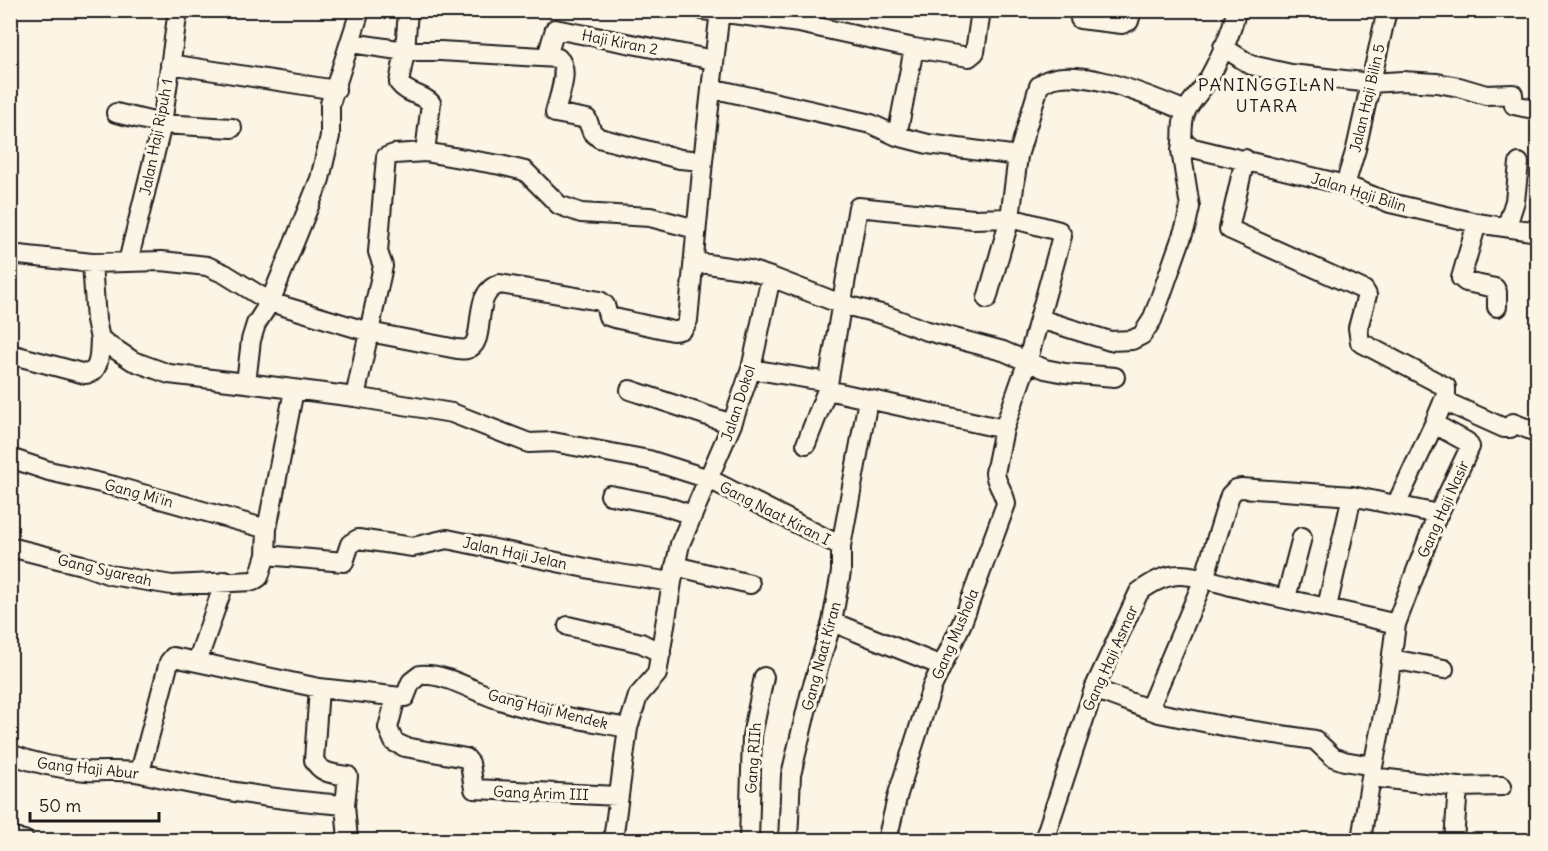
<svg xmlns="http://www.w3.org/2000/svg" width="1548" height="851" viewBox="0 0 1548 851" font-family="Delius,sans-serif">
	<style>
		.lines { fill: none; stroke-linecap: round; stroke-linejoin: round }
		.minor-casing { stroke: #1c1c1c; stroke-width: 22 }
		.minor { stroke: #fcf5e5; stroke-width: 18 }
		.labels { text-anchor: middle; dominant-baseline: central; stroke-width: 6; stroke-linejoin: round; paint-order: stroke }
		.street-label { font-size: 15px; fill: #1c1c1c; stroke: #fcf5e5 }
		.quarter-label { font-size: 18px; letter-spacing: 1.5px; fill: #1c1c1c; stroke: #fcf5e5 }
	</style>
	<rect width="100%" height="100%" fill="#fcf5e5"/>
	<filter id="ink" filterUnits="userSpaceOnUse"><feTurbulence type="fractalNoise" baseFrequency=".0167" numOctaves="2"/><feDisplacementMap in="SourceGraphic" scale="12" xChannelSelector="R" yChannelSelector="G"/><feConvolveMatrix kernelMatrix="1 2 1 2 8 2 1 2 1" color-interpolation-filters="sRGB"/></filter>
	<g filter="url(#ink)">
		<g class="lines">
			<defs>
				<path id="minor" d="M703,10L799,23L914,48L969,57L975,52L981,10
					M359,14L330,104V136L320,179L270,302L256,324L251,340L246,383L355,397L452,413L529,443L553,442L649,460L709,479L841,546
					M1080,19L1122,24L1129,21L1132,10
					M351,43L405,51L408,10
					M1223,47L1251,65L1291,74L1371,83L1402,81L1437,83L1459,87L1486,95L1513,94L1514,105L1538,110
					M547,57L555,29L714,60
					M170,64L336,90
					M711,88L871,124L897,136L928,144L1018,156
					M116,113L162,124L232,128
					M897,136L914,48
					M1183,143L1193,148L1345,185L1390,203L1477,223L1538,232
					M425,152L431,103C422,94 407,94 399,83L405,51H440L558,58C571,70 558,98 555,113L587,119L592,132L599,138L680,159L703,161
					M1245,159L1229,229L1364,290L1367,295L1358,328L1360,342L1446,387V395L1434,424L1467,442L1470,447L1435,521L1396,624L1386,700L1371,777L1361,840
					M1345,185L1356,149L1387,10
					M1477,223L1461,278L1466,282L1495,288L1497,292V307
					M1507,226L1515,201L1519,163
					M696,229L650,217L581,213L559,205L525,171L500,165L425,152L394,154L386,157L378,252L383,266L369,332L457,349C461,349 464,350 467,349C489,343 469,293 500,284L600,301L605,305L608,316L614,318L673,331C682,331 685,328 688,320L703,161L720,10
					M10,254L92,263L162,261L207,266L225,274L270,302L369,332L355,397
					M128,262L162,124L178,10
					M92,263L96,320L100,339L133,361L169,374L246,383
					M771,277L841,304L885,315L924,330L1003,351L1045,369L1065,373L1115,377
					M987,299L1010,218L1018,156L1039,86C1067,59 1153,98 1186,111
					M1040,319L1110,341L1132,340L1142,335L1152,320L1158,304L1186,225L1190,207L1181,150C1184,137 1180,122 1187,109C1192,100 1200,92 1206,83C1216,67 1234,28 1236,10
					M10,354L85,374C101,373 99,352 100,339
					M751,369L828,382
					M630,390L732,424
					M1444,401L1504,428H1510L1513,423L1538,433
					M806,444L827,390L858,207L973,219L1010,218L1059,231L1062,236L1027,363L1004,429L827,390
					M10,458L49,471L114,486L267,529
					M610,495L662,505L692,515
					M1396,505L1434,424
					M10,547L82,565L110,575L172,585L253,581L259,577L266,555L267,529L294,390
					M266,555L344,562L350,544L358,539L413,547L447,539L600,571L672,582
					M675,566L750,584
					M1286,598L1302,537
					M1327,607L1352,496
					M832,622L942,666
					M568,626L641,643L661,653
					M1392,659L1444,669
					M197,662L319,688L314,760C321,774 334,774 348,776L345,805L348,840
					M319,688L401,697H405L411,682L420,675C447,673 474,692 500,700C541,714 585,720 628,728
					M1094,689L1159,713L1228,727L1315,740L1333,757L1344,761L1373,766
					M396,697L388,728L394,742L405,747L466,758L470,763L474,789L618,796
					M1149,709L1204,579L1230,495L1236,489L1241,488L1352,496L1438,514
					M10,754C34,763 61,769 86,771C104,772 124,769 141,773C208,789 277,800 345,805
					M140,772L169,662L173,657L197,662L225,581
					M1371,777L1458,787L1502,786
					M10,837L24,840
					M613,840L628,728L638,696L657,674L672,582L680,544L732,424L751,369L771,277L749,270L694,262
					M749,840L752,736L764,677
					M788,840L791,775L810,695L832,622L841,572V546L868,400
					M887,840L898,794L932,687L962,623L1006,504C1005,493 996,484 995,473L1004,429
					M1044,840L1094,689L1139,592C1151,583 1164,575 1180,575C1200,575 1220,584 1239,588C1291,601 1344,611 1396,624
					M1454,840L1458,787"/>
			</defs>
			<use href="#minor" class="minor-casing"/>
			<use href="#minor" class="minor"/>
		</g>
	</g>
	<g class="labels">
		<g class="street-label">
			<text transform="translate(620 42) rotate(11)">Haji Kiran 2</text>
			<text transform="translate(1367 98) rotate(-77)">Jalan Haji Bilin 5</text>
			<text transform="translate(156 137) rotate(-79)">Jalan Haji Ripuh 1</text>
			<text transform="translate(1359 192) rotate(17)">Jalan Haji Bilin</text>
			<text transform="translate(738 403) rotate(-72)">Jalan Dokol</text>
			<text transform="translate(139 493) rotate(15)">Gang Mi'in</text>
			<text transform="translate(1443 509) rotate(-66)">Gang Haji Nasir</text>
			<text transform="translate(775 513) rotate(27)">Gang Naat Kiran I</text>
			<text transform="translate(515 553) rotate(12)">Jalan Haji Jelan</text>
			<text transform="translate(105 570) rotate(13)">Gang Syareah</text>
			<text transform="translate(955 634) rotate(-67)">Gang Mushola</text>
			<text transform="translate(821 656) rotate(-75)">Gang Naat Kiran</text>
			<text transform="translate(1110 658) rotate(-66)">Gang Haji Asmar</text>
			<text transform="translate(548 709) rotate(14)">Gang Haji Mendek</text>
			<text transform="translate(753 758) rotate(-86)">Gang RIIh</text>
			<text transform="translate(88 768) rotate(6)">Gang Haji Abur</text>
			<text transform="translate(541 793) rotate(2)">Gang Arim III</text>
		</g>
		<g class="quarter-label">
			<text x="1267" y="84">PANINGGILAN<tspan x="1267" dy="21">UTARA</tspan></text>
		</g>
	</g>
	<rect width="1548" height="851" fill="none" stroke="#fcf5e5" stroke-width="36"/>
	<rect x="18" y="18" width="1512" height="815" fill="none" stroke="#1c1c1c" stroke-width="2" filter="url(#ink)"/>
	<path d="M30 812v9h129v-9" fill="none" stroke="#1c1c1c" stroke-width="3"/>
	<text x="39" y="812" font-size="18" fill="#1c1c1c" stroke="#fcf5e5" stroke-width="4.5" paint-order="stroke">50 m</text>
</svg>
